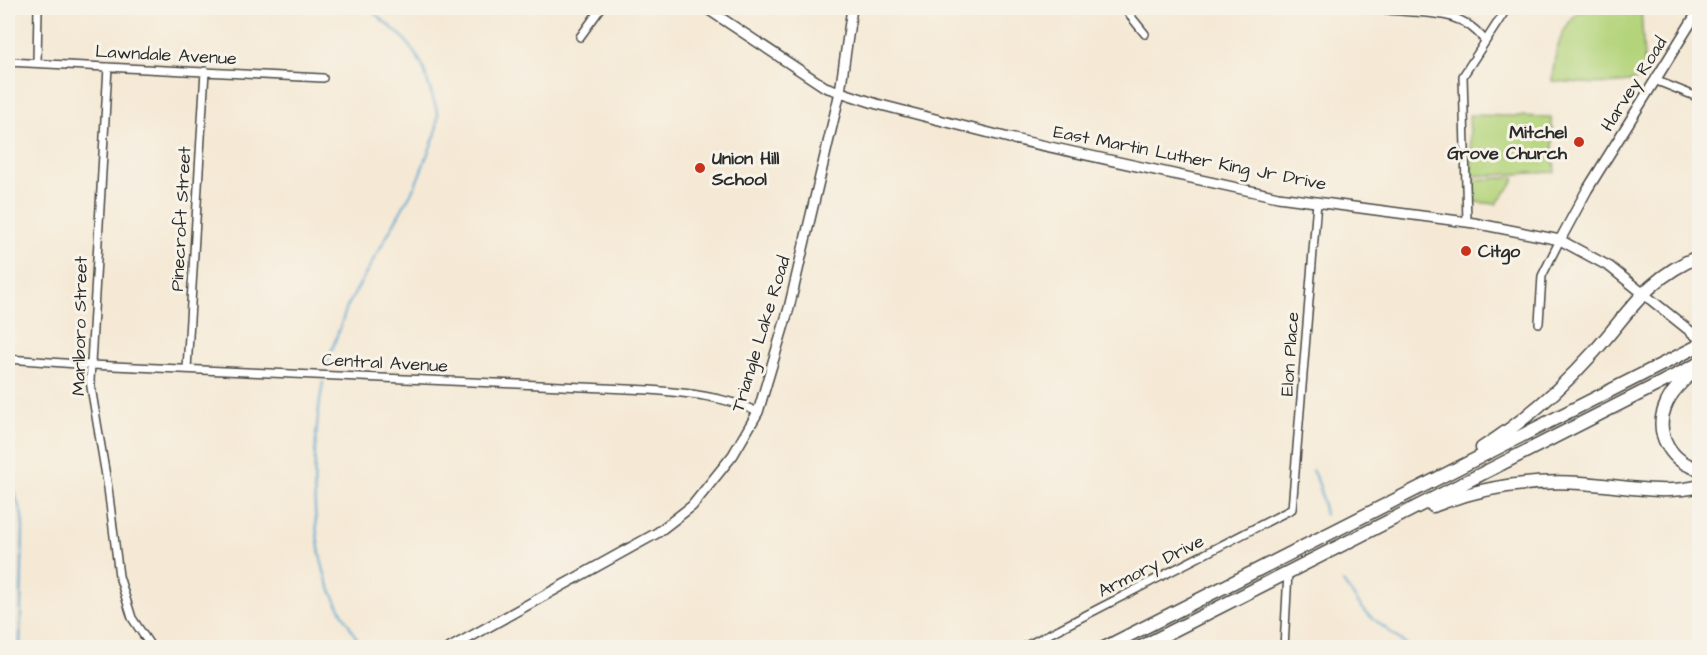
<svg xmlns="http://www.w3.org/2000/svg" width="1707" height="655" viewBox="0 0 1707 655" font-family="'Architects Daughter',sans-serif">
	<style>
		.green { fill: #b4d47c; stroke: #708054; stroke-width: 1.5 }
		.lines { fill: none; stroke-linecap: round; stroke-linejoin: round }
		.stream { stroke: #55a5cf; stroke-width: 2 }
		.street-casing { stroke: #494844; stroke-width: 10 }
		.secondary-casing { stroke: #494844; stroke-width: 12 }
		.highway-casing { stroke: #494844; stroke-width: 15 }
		.street { stroke: #fff; stroke-width: 7 }
		.secondary { stroke: #fff; stroke-width: 9 }
		.highway { stroke: #fff; stroke-width: 12 }
		.poi-dot { fill: #c8321e; stroke: #f7f3e8; stroke-width: 2 }
		.labels { text-anchor: middle; dominant-baseline: central; stroke-width: 6; stroke-linejoin: round; paint-order: stroke }
		.street-label { font-size: 18px; fill: #2b2b2b; stroke: #f7f3e8 }
		.poi-label { font-size: 18px; font-weight: bold; fill: #2b2b2b; stroke: #f7f3e8; text-anchor: start }
	</style>
	<rect width="100%" height="100%" fill="#f7f3e8"/>
	<filter id="ink" filterUnits="userSpaceOnUse"><feTurbulence type="fractalNoise" baseFrequency=".0167" numOctaves="2"/><feDisplacementMap in="SourceGraphic" scale="12" xChannelSelector="R" yChannelSelector="G"/><feConvolveMatrix kernelMatrix="1 2 1 2 8 2 1 2 1" color-interpolation-filters="sRGB"/></filter>
	<filter id="wash" filterUnits="userSpaceOnUse"><feTurbulence type="fractalNoise" baseFrequency=".008" numOctaves="4" result="noise"/><feDisplacementMap in="SourceGraphic" scale="24" xChannelSelector="R" yChannelSelector="G"/><feGaussianBlur stdDeviation="1.35" result="paint"/><feColorMatrix in="noise" values="0 0 0 0 0 0 0 0 0 0 0 0 0 0 0 0 0 1.4 0 .05"/><feComposite in="paint" operator="in"/></filter>
	<g filter="url(#wash)">
		<rect width="100%" height="100%" fill="#f5e9d5"/>
		<path class="green" d="M1582,8H1641L1645,75C1632,89 1572,82 1552,81C1554,54 1560,27 1582,8Z
			M1469,115L1551,117L1555,172L1472,176Z
			M1514,177V182L1496,204L1475,202L1474,180Z"/>
		<g class="lines">
			<path class="stream" d="M8,190C16,215 15,237 8,263
				M326,367L347,307L415,186L436,133L438,114L422,64L404,38L368,8
				M323,382C313,436 309,525 326,578C334,602 350,625 362,648
				M1312,470L1319,484L1325,515
				M8,476L22,515L23,528L20,648
				M1343,582L1365,612L1410,648"/>
		</g>
	</g>
	<g filter="url(#ink)">
		<g class="lines">
			<defs>
				<path id="street" d="M1124,8L1145,34
					M1376,8C1414,17 1458,3 1485,41
					M580,37L601,8
					M8,62L323,78
					M37,63L38,8
					M108,67L90,381L108,488L119,576L132,618L152,648
					M1657,81L1700,98
					M1467,222L1463,76L1507,8
					M1539,323L1542,276L1560,240
					M8,359L91,365L649,390C686,393 724,396 758,412
					M187,369L205,71
					M1022,648L1292,509L1317,202
					M1284,648L1288,572"/>
				<path id="secondary" d="M706,8L825,87L877,104L1009,138L1278,197L1474,223L1560,240L1610,267L1700,339
					M1560,240L1587,190L1700,8
					M450,648L657,533L692,506L733,455L758,412L789,308L840,92L852,8"/>
				<path id="highway" d="M1699,368C1685,378 1671,391 1665,407C1654,435 1672,463 1700,469
					M1482,448C1523,422 1561,389 1593,353C1630,312 1646,278 1700,256
					M1433,506C1481,487 1530,480 1581,483C1620,485 1661,496 1700,486
					M1104,648L1700,345
					M1139,648L1700,363"/>
			</defs>
			<use href="#street" class="street-casing"/>
			<use href="#secondary" class="secondary-casing"/>
			<use href="#highway" class="highway-casing"/>
			<use href="#street" class="street"/>
			<use href="#secondary" class="secondary"/>
			<use href="#highway" class="highway"/>
		</g>
	</g>
	<g class="poi-dot">
		<circle cx="1579" cy="142" r="6"/>
		<circle cx="700" cy="168" r="6"/>
		<circle cx="1466" cy="251" r="6"/>
	</g>
	<g class="labels">
		<g class="street-label">
			<text transform="translate(166 55) rotate(3)">Lawndale Avenue</text>
			<text transform="translate(1634 84) rotate(-58)">Harvey Road</text>
			<text transform="translate(1190 158) rotate(11)">East Martin Luther King Jr Drive</text>
			<text transform="translate(181 219) rotate(-87)">Pinecroft Street</text>
			<text transform="translate(80 326) rotate(-89)">Marlboro Street</text>
			<text transform="translate(761 334) rotate(-73)">Triangle Lake Road</text>
			<text transform="translate(1290 354) rotate(-86)">Elon Place</text>
			<text transform="translate(385 363) rotate(3)">Central Avenue</text>
			<text transform="translate(1151 566) rotate(-27)">Armory Drive</text>
		</g>
		<g class="poi-label">
			<text x="1567" y="132" text-anchor="end">Mitchel<tspan x="1567" dy="21">Grove Church</tspan></text>
			<text x="712" y="158">Union Hill<tspan x="712" dy="21">School</tspan></text>
			<text x="1478" y="251">Citgo</text>
		</g>
	</g>
	<rect width="1707" height="655" fill="none" stroke="#f7f3e8" stroke-width="30"/>
</svg>
